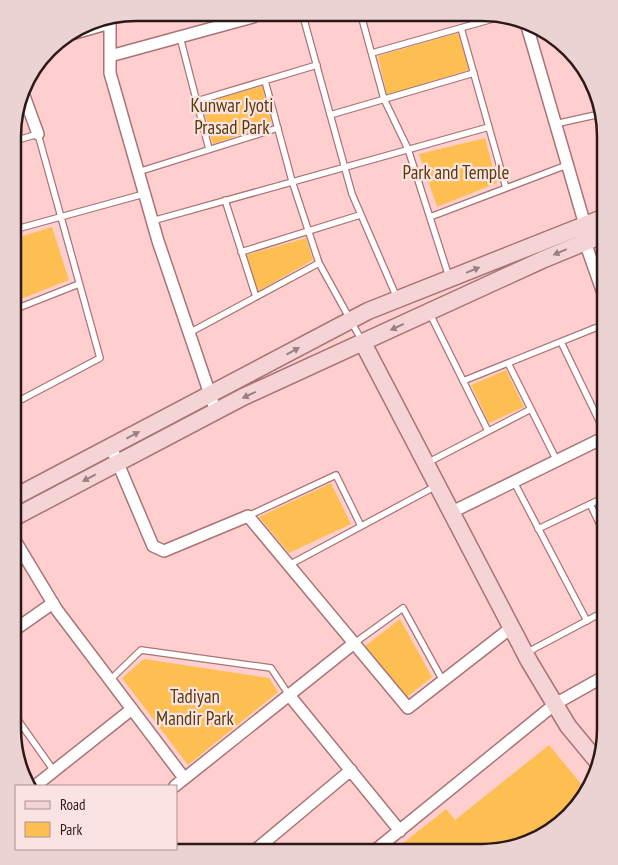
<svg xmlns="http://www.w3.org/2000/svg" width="618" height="865" viewBox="0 0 618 865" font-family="'PT Sans Narrow',sans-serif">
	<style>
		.green { fill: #febf52 }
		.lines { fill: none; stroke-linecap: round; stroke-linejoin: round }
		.lane-casing { stroke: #a97475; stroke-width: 8 }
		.street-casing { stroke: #a97475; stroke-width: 14 }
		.secondary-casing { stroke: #a97475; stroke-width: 19 }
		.lane { stroke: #fff; stroke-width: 5.5 }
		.street { stroke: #fff; stroke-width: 11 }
		.secondary { stroke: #f5d4d6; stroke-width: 16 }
		.oneway { fill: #9b8081 }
		.labels { text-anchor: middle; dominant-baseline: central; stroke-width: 4.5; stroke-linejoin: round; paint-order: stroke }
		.park-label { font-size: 19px; fill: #583d09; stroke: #fce3e3 }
		.rim { fill: none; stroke: #2e1919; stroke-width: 2.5 }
	</style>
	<rect width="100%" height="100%" fill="#ffcfcf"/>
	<path class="green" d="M458,33L469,70L387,95L378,56Z
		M262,86L272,124L213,144L202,103Z
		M485,138L497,183L437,207L419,154Z
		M52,227L69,280L13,302V239Z
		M306,238L313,260L258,291L243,256Z
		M506,370L524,407L489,423L471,385Z
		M331,483L351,524L289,553L259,517Z
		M400,619L432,677L407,697L365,646Z
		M144,659L269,678L278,692L188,765L122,678Z
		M549,745L587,791L584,798L536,840L482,852H392L446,809L455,820Z"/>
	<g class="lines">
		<defs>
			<path id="lane" d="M361,15L384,99L408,149L449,277
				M303,16L352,194L397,298
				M461,28L506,188
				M180,37L209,149
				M372,53L503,16
				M265,81L292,181L319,263L362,341
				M197,101L317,65
				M330,115L474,73
				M555,124L600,114
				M138,172L278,128
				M225,200L256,297
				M430,217L567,165
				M152,221L489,127
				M13,230L144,194
				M241,252L360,215
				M13,310L79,284
				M429,312L488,431
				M189,333L319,263
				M561,342L605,433
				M508,363L557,461
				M463,381L605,324
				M13,404L100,358L38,134L14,141
				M427,463L531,409
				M514,482L587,621
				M590,504L605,535
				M248,516L336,475L361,526
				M538,529L605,497
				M289,565L436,486
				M353,644L403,608L443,681
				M526,653L605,611
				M110,680L141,650L271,668L289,695
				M13,713L54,771
				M22,771L33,786"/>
			<path id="street" d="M110,19V73L158,241L216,412
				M527,26L585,225V242L605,299
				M68,35L110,23
				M110,56L253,17
				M23,93L38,134
				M111,447L153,546L164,551L248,516L408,708L512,627
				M452,512L605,437
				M13,537L57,610L184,778
				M13,631L53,603
				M289,695L400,831
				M35,786L132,709
				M175,786L353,644
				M148,849L150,852
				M253,852L351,770
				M373,852L555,704L605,676"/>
			<path id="secondary" d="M363,343L529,661L568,726L597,761
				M13,498L368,311L605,217
				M13,518L243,397L542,260L605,234"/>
		</defs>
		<use href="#lane" class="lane-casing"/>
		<use href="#street" class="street-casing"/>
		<use href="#secondary" class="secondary-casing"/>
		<use href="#lane" class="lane"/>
		<use href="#street" class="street"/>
		<use href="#secondary" class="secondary"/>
	</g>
	<defs><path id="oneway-solid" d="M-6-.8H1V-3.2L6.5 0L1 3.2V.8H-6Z" transform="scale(1.25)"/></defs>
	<g class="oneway">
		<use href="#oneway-solid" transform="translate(560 252) rotate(157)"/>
		<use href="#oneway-solid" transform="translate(473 270) rotate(-22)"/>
		<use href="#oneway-solid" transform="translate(397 327) rotate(155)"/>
		<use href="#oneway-solid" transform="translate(293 351) rotate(-29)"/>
		<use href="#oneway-solid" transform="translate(249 395) rotate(155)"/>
		<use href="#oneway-solid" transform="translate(133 435) rotate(-28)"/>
		<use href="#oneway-solid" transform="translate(89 478) rotate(152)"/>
	</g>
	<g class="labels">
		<g class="park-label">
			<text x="232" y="105">Kunwar Jyoti<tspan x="232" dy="22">Prasad Park</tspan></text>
			<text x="456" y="172">Park and Temple</text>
			<text x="195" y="696">Tadiyan<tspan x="195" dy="22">Mandir Park</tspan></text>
		</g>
	</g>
	<path d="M0 0H618V865H0ZM136 21H482A115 115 0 0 1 597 136V729A115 115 0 0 1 482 844H136A115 115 0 0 1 21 729V136A115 115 0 0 1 136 21Z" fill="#ecd3d3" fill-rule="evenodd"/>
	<path class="rim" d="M136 21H482A115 115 0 0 1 597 136V729A115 115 0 0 1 482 844H136A115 115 0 0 1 21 729V136A115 115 0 0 1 136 21Z"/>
	<rect x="15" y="785" width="162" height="65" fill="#fce3e3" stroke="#aa9292"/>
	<rect x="25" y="801" width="25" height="8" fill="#f5d4d6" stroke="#aa9292"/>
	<text x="60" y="810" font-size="15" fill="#2e1919">Road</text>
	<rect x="25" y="822" width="25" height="15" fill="#febf52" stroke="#aa9292"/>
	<text x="60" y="835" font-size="15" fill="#2e1919">Park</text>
</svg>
